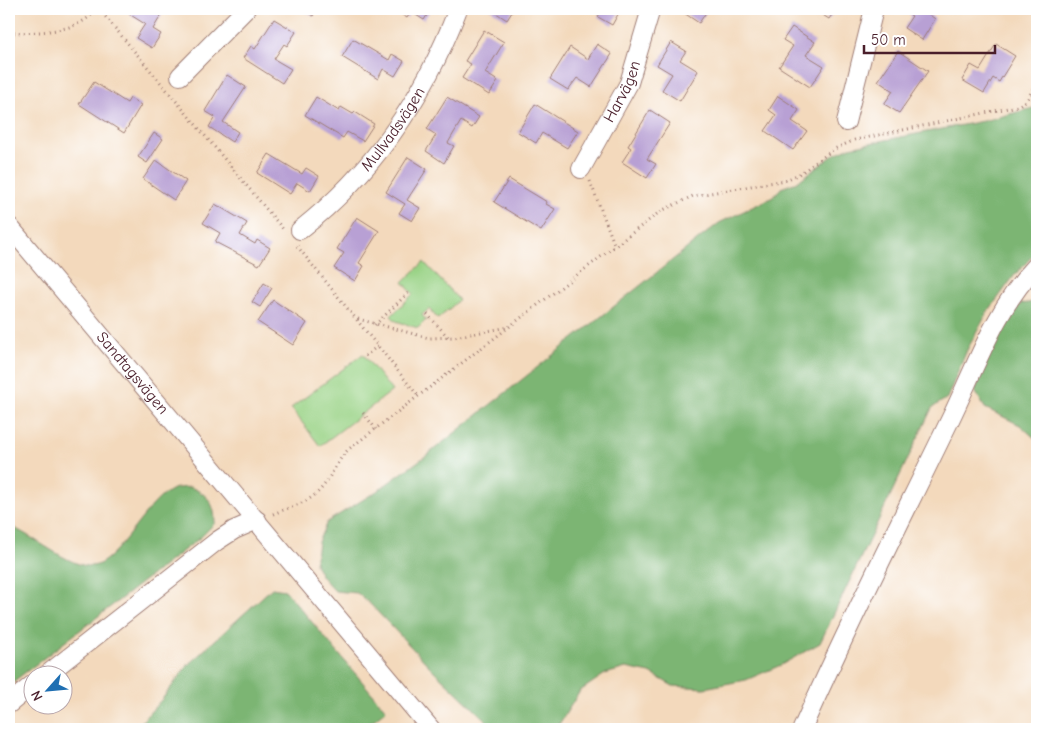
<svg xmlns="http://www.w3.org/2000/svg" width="1046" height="738" viewBox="0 0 1046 738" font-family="'Comic Neue',sans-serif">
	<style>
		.green { fill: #9ad386; stroke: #727958 }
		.forest { fill: #7bb573; stroke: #626a4f }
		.building { fill: #b8a0d4 }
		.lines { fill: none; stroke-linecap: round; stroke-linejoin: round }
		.minor-casing { stroke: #9e7c74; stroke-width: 20 }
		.path { stroke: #9e7c74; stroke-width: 3; stroke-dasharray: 1 4; stroke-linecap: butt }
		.minor { stroke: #fff; stroke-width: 18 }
		.labels { text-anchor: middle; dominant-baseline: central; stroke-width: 5; stroke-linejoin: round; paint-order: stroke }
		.street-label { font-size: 16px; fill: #4a1f2b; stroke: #fff }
	</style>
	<rect width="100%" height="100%" fill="#fff"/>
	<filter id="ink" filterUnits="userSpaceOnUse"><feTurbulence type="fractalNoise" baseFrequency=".02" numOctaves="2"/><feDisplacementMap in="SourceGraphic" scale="10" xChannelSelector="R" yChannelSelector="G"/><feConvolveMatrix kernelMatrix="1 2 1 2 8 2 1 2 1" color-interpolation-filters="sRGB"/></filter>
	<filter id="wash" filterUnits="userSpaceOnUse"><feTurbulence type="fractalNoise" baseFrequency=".0096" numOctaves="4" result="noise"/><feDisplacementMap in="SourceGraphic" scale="20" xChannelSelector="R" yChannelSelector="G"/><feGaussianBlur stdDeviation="1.12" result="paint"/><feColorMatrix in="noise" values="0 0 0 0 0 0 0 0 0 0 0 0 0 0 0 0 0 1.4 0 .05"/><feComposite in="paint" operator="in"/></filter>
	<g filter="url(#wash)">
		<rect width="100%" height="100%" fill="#f3d9bc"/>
		<path class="green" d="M424,262L459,300L438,319L429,309L422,315L426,320L418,328L396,321L391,316L413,294L403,282Z
			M363,354L392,391L320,446L291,408Z"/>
		<path class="forest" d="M1037,107V251L1014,276L987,313L967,350L947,398L932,408L820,643L781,665L746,680L704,688L673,686L650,673L626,668L605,674L580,691L556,729H495L432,669L371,605L357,593L335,591L322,577L315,564L318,542L327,522L377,491L427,455L719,223L773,197L781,188L797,182L835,154L850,147L983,121Z
			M1035,302L1037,303V440L1020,425L985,408L975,391C987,360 998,330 1020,304Z
			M190,487C208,494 215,504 215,523L201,537L9,685V526C30,533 70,568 92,566C116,565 145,503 171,490C176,487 185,488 190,487Z
			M272,588L285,590L386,710L363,729H135L163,698L188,665Z"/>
		<g id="blocks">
			<path class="building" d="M132,9H165L153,29L161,34L152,48L136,38L145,24L129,14Z
				M302,9H317L313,16Z
				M393,9H431L424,20L411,12L407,18Z
				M490,9H514L507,20Z
				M602,9H621L612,25L598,17Z
				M678,9H703L707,11L699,23Z
				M813,9H836L829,19Z
				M900,9H928L926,12L935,19L922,40L904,28L912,16Z
				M274,19L296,32L287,46L284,44L274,59L291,69L282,83L243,58L251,46L255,49Z
				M792,27L815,42L806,55L824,66L810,87L779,67L793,46L783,40Z
				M484,30L504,42L485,73L498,81L489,95L462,78L471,64L465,61Z
				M353,39L389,60L392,54L404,61L395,76L383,69L378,79L342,57Z
				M671,42L686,51L680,60L698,71L680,101L662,90L672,74L657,65Z
				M597,44L612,54L591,87L577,78L568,90L550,79L570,47L588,59Z
				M996,44L1015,56L999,82L993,78L984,93L962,80L971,65L980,70Z
				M898,51L928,71L899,113L884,104L893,91L878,81Z
				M227,75L246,87L223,122L238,132L232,142L209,127L215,117L205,111Z
				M94,82L127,103L130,98L141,105L124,133L79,104Z
				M778,96L799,110L792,121L807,131L793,150L765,131L776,115L769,110Z
				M316,97L339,111L341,107L353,114L355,112L374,124L363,141L347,132L343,138L305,115Z
				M447,97L479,117L472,128L461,121L448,143L454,146L444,163L426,151L436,135L427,129Z
				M535,104L578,131L567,148L542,133L536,143L518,132Z
				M650,110L670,123L647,159L656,164L647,178L622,162L631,148L628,146Z
				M154,133L163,139L147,163L138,157Z
				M269,154L302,174L306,168L319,176L310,191L297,183L290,194L257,173Z
				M408,157L427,169L407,200L420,208L412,221L399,213L405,204L386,192Z
				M156,160L186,181L174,200L143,179Z
				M509,179L547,202L546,204L555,209L541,231L494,202Z
				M215,204L247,223L240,235L255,244L257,240L270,248L259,265L215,242L220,233L203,223Z
				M357,217L379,231L359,263L364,266L355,281L334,268L344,253L337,249Z
				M264,283L272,288L260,307L252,302Z
				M273,300L307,323L293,345L258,322Z"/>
		</g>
	</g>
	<g filter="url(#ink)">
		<use href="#blocks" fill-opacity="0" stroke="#9e7c74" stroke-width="1"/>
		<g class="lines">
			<defs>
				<g id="minor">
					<path d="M180,76L246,9"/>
					<path d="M846,122L874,9"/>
					<path id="s1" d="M581,169L629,83L651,9"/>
					<path id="s2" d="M9,226L431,729"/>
					<path id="s3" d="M300,230C374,172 425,96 458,9"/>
					<path d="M45,676L217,541L234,530L257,520"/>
					<path d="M9,704L32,685"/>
					<path d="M802,729C847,627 898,527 947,426C975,370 993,311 1037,265"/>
				</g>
			</defs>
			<use href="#minor" class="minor-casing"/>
			<path class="path" d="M99,9L283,229
				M9,33C39,32 77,34 97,9
				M590,181L615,246
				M297,246L419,397
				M427,314L449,338
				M358,319L429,338L454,337L509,327
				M375,325L408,293
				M365,356L378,346
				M363,413L376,429
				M273,514C287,508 305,504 316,494C330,482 335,462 349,449L661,211L693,196L786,180L801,173L834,149L855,140L1018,106L1027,100L1037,82"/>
			<use href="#minor" class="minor"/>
		</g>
	</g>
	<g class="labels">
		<g class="street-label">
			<text stroke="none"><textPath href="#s1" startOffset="88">Harvägen</textPath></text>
			<text stroke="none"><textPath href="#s3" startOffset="138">Mullvadsvägen</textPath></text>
			<text stroke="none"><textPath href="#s2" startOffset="192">Sandtagsvägen</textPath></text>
		</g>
	</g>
	<rect width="1046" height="738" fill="none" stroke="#fff" stroke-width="30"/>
	<g transform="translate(48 690) rotate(243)"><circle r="24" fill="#ffffff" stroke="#b7a5aa"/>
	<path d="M0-4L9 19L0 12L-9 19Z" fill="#1f6fb2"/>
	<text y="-8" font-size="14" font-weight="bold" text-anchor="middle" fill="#4a1f2b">N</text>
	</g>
	<path d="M864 45v8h131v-8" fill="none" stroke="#4a1f2b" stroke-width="2.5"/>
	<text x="871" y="45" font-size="15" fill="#4a1f2b" stroke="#ffffff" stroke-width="4" paint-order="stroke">50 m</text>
</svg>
